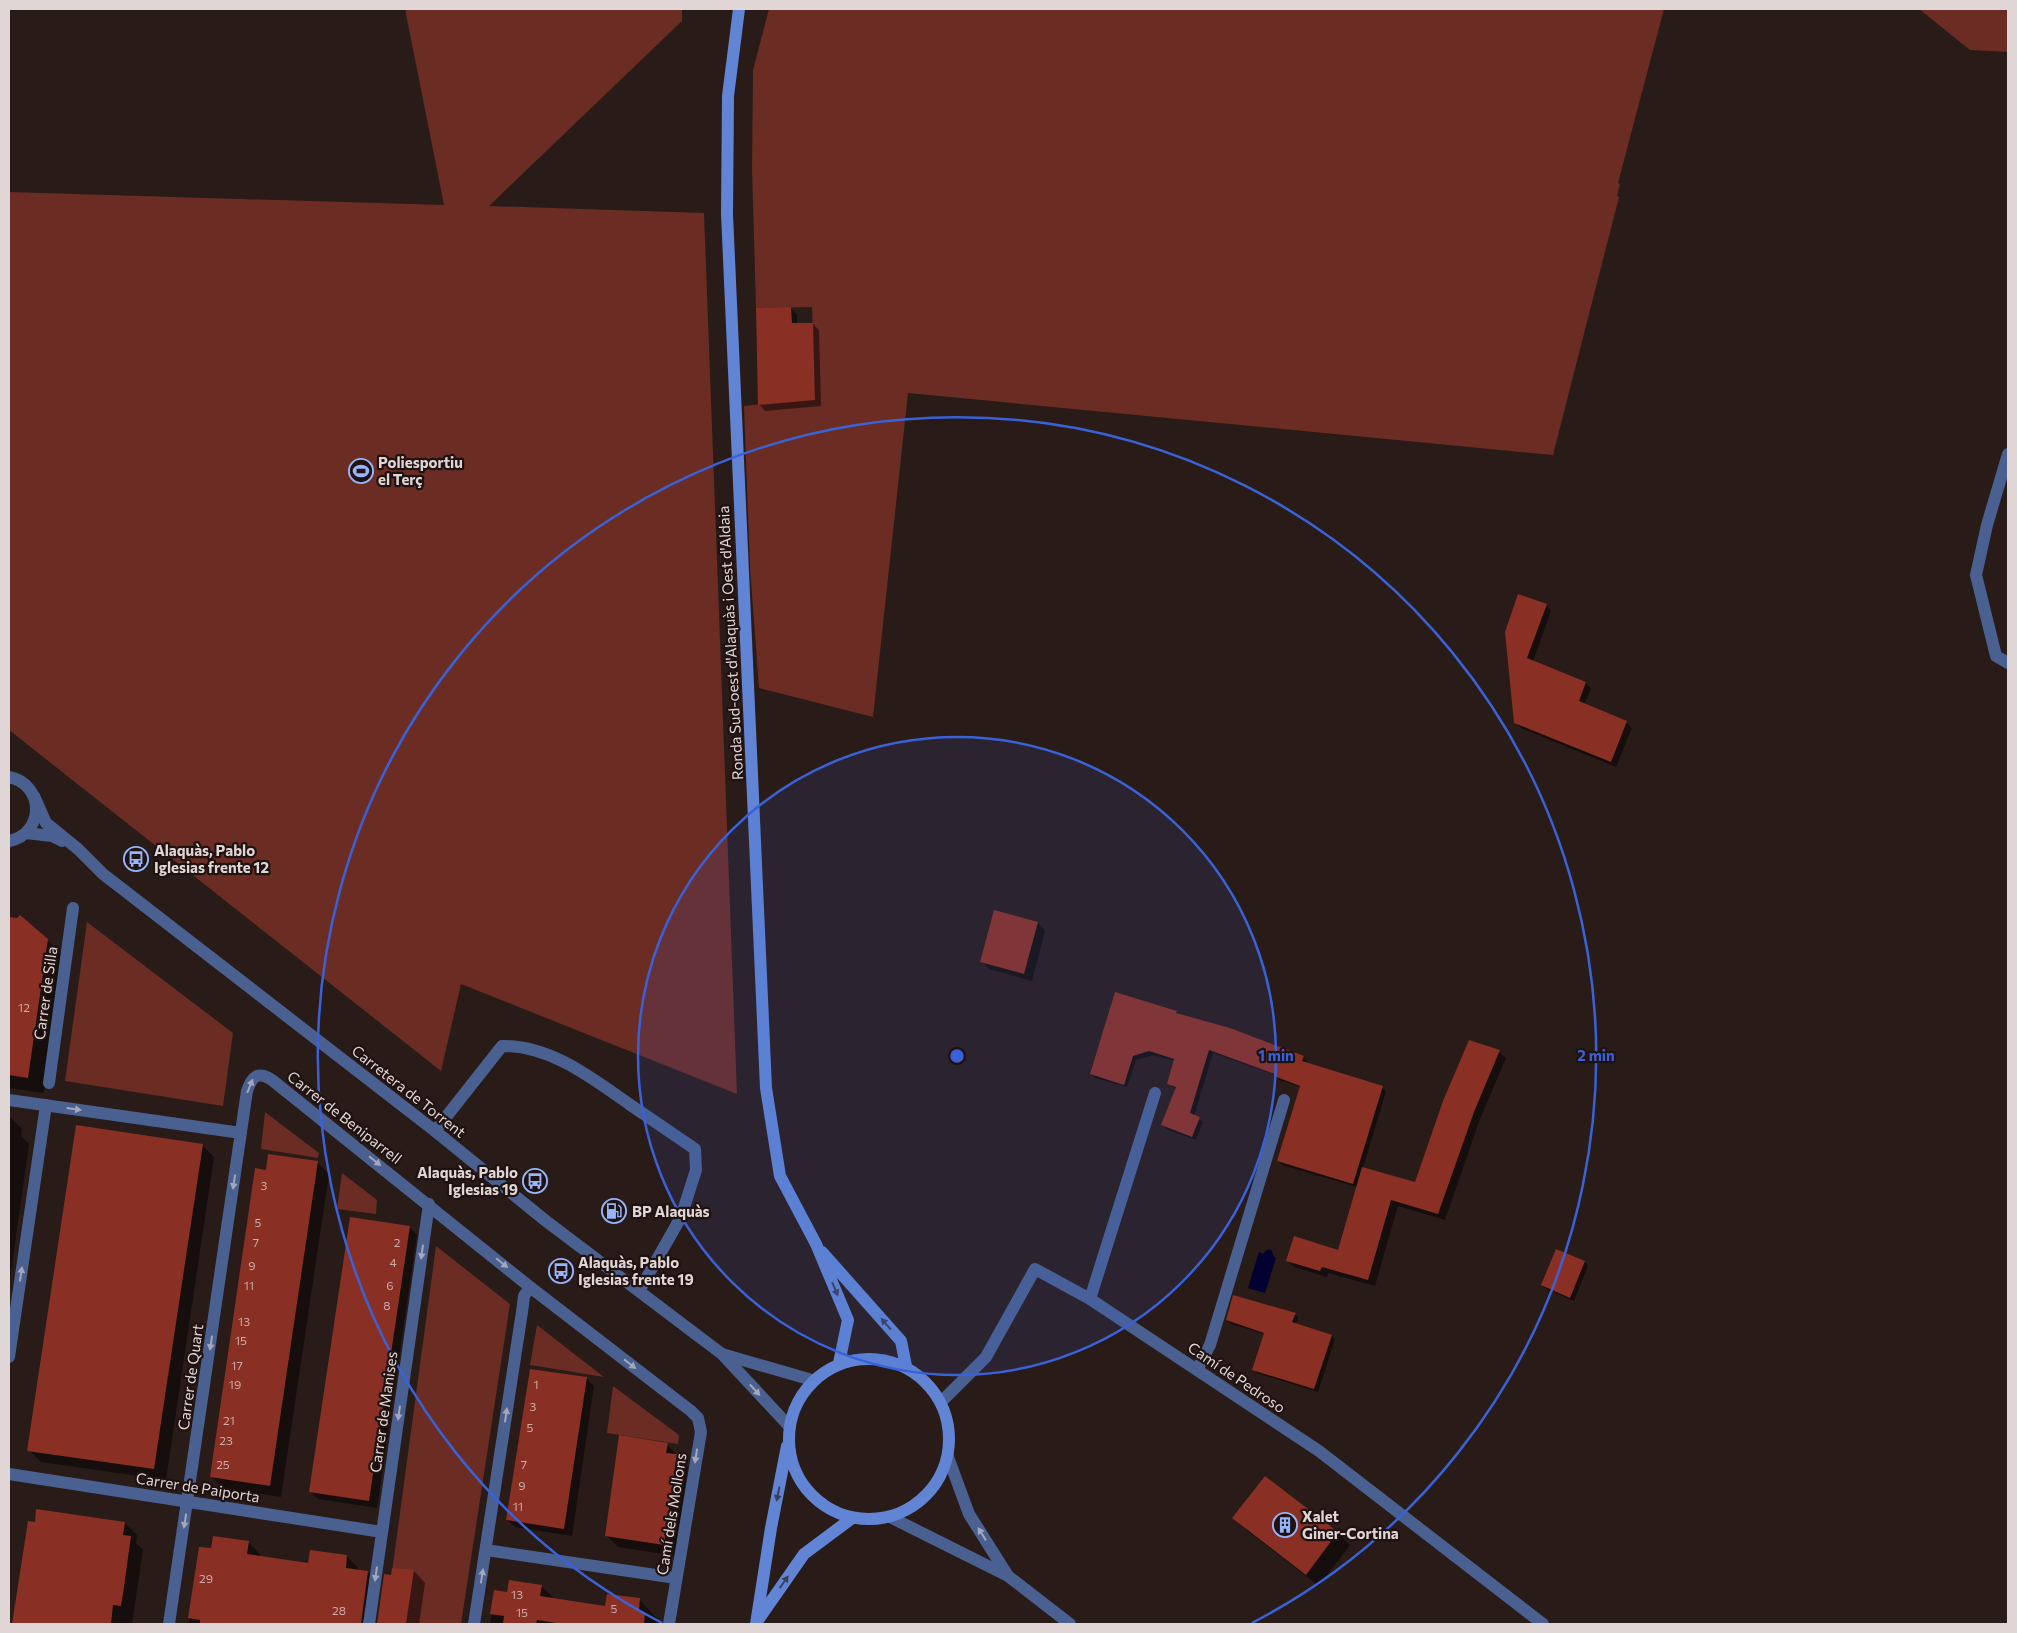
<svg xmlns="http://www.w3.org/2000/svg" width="2017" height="1633" viewBox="0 0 2017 1633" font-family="Commissioner,sans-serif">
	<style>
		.green { fill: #6a2c23 }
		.water { fill: #010030 }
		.shadow { fill: #0007 }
		.building { fill: #8a2f23 }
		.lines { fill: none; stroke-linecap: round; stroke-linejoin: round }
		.service { stroke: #4a6091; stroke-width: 12 }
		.pedestrian { stroke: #4a6091; stroke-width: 12 }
		.minor { stroke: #4a6091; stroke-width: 12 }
		.tertiary { stroke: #4a6091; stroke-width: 12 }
		.secondary { stroke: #6185d4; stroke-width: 12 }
		.oneway { fill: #a4a7ba }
		.oneway2 { fill: #39405e }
		.ring { fill: none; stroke: #3a62d8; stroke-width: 2.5 }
		.labels { text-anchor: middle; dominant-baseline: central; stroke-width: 4.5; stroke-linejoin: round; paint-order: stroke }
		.number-label { font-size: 12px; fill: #caaca8 }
		.poi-label { font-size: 15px; font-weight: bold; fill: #e0d6d5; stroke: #1f1210; text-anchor: start }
		.street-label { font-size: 15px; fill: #e0d6d5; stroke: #1f1210 }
		.centre { fill: #3a62d8; stroke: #1f1210; stroke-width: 2.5 }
		.ring-label { font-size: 15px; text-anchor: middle; font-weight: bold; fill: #3a62d8; stroke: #1f1210; stroke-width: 4.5; stroke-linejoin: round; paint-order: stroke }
	</style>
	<rect width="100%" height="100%" fill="#291b18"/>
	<path class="green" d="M405,9H682V21L489,206L704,213L737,1094L461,984L441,1071L9,730V192L444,205Z
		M769,9H1664L1618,183L1620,184L1617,196L1619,197L1553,455L908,393L873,717L759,688L750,568L744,406L815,399L812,307L756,308L752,170L753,70Z
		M1919,9H2008V52L1970,50Z
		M87,922L233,1033L223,1106L65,1081Z
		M265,1112L319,1153L318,1158L261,1149Z
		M342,1173L377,1200L376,1214L337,1209Z
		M436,1246L510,1304L461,1624H385Z
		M537,1325L604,1377L530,1365Z
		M613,1386L679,1435L678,1444L607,1433Z"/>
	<path class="water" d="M1268,1249L1272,1251L1274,1257L1276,1258L1265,1293L1248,1288L1259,1252L1263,1254Z"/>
	<path class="shadow" d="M791,309L797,315V324H813L819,330L821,406L765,411L759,404Z
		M1546,605L1551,611L1533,661L1586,683L1591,689L1584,705L1626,722L1632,728L1616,767L1521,728L1515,722L1507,633Z
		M9,918L17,920L47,940L63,956L44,1093L9,1088Z
		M1038,923L1045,931L1032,981L989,969L981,961Z
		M1176,1012L1179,1015L1303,1057L1307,1060L1306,1064L1382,1088L1386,1091L1363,1168L1416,1184L1470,1041L1499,1052L1506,1058L1480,1119L1445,1220L1398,1206L1375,1286L1328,1273L1327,1277L1294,1267L1287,1260L1339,1251L1357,1187L1282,1165L1278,1161L1301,1087L1279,1080L1276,1075L1213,1053L1194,1116L1203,1122L1196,1140L1166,1129L1163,1125L1176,1089L1168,1084L1175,1061L1153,1055L1136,1060L1127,1087L1095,1078L1091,1074Z
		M9,1116L22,1129L21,1136L29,1144L9,1286Z
		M202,1145L214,1157L166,1480L41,1462L29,1450Z
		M317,1162L329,1174L281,1497L223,1488L211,1476L267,1172Z
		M409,1227L417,1235L377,1508L318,1499L310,1491Z
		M1557,1250L1585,1262L1588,1266L1574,1301L1546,1289L1542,1285Z
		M1295,1314L1298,1317L1296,1325L1331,1336L1335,1339L1318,1392L1257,1373L1254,1369L1265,1334L1231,1324L1227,1320Z
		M587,1379L594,1386L572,1536L515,1527L507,1520Z
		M667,1444L688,1467L675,1556L618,1547L606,1535Z
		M1266,1478L1338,1533L1350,1545L1319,1586L1245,1529L1234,1517Z
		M29,1522L125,1523L137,1535L136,1543L143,1550L132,1624H13Z
		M249,1543L260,1554V1557L310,1564L346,1556L358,1567L357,1571L368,1573L379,1584L373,1624H189L200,1548L212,1550Z
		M414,1571L425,1583L419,1624H378L385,1575L393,1576Z
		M541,1586L553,1597V1599L606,1607L640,1600L662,1624H490L495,1591L508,1593Z"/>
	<path class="building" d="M791,307L792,323H813L815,400L758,405L756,308Z
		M1518,594L1547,604L1527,658L1586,682L1579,701L1627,721L1611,762L1514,723L1505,632Z
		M994,910L1038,922L1024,974L980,962Z
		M20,915L48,939L28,1078L9,1075V917L17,918Z
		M1115,992L1177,1011L1176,1013L1230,1028L1304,1056L1302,1061L1383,1086L1353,1184L1277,1161L1300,1086L1274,1076L1275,1074L1209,1050L1190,1113L1200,1117L1192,1137L1161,1125L1176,1087L1167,1084L1174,1059L1149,1051L1133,1056L1124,1085L1090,1074Z
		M1469,1040L1500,1050L1474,1112L1438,1214L1391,1200L1368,1280L1322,1267L1320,1271L1286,1261L1294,1236L1338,1250L1362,1167L1415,1182L1443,1101Z
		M76,1125L203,1144L154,1469L27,1451Z
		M268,1154L318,1161L270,1486L210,1477L255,1168L266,1170Z
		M350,1217L410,1226L369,1501L309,1492Z
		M1556,1249L1585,1261L1570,1298L1541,1285Z
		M1233,1295L1296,1313L1292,1322L1332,1335L1314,1389L1252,1370L1264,1333L1226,1320Z
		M530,1369L587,1377L564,1529L506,1520Z
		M619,1435L668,1443L666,1453L677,1454L664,1545L605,1536Z
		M1265,1476L1338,1532L1306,1575L1232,1518Z
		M36,1509L125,1522L123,1535L131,1536L123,1594L121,1606L113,1605L111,1624H12L28,1521L35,1522Z
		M213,1536L249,1541L247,1554L308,1563L310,1550L347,1555L346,1568L368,1571L361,1624H200V1620L188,1618L199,1547L211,1548Z
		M392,1568L414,1570L406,1624H377L384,1574L391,1575Z
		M509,1580L542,1585L540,1596L605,1606L607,1594L640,1598L639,1611L645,1612L644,1624H563L537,1620L536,1624H503L504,1616L490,1614L494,1590L507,1592Z"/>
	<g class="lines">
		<path class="service" d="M2008,454L1987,525L1976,575L1996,656L2008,663
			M435,1131L502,1046C550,1045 592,1078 629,1104C651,1119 673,1134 695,1149L696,1170L681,1217L639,1291
			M1090,1299L1155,1093
			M1197,1370L1210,1345L1284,1100"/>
		<path class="pedestrian" d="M49,1083L73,908"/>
		<path class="minor" d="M9,1100L241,1133
			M9,1357L46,1105
			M941,1402L986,1357L1035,1269L1090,1299L1319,1451L1543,1624
			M9,1474L382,1532
			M486,1550L676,1578
			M169,1624L247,1091C252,1076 258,1071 272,1080L530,1287L691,1411L698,1418L701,1432L669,1624
			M369,1624L429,1204
			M474,1624L522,1312L524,1296L530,1287"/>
		<path class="tertiary" d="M9,777C45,784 45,834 9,841
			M34,796L46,823L78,849L103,874L435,1131L546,1221L722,1354L788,1425
			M26,833L52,836L62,841
			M722,1354L812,1380
			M948,1457L969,1514L1008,1576
			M892,1518L1008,1576L1070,1624"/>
		<path class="secondary" d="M739,9L728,96L727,214L766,1088L780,1176L816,1244L848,1320L839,1363
			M822,1252L901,1341L906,1366
			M789 1439a80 80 0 1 1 160 0a80 80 0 1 1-160 0Z
			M758,1620L804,1554L851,1519
			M756,1624L771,1528L787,1446"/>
	</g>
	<defs><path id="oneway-solid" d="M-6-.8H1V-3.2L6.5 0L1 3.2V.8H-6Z" transform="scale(1.25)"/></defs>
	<g class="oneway">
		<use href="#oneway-solid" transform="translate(250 1086) rotate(-68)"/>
		<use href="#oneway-solid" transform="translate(74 1109) rotate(8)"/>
		<use href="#oneway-solid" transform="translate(375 1161) rotate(38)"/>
		<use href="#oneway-solid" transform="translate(234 1182) rotate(98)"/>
		<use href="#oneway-solid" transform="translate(422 1252) rotate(98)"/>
		<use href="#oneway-solid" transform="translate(502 1263) rotate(39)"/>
		<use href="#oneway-solid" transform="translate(21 1274) rotate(-82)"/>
		<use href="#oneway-solid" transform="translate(211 1343) rotate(98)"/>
		<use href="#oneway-solid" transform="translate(630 1364) rotate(38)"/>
		<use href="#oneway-solid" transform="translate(755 1390) rotate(47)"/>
		<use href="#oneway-solid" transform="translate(399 1413) rotate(98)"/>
		<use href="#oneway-solid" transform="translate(506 1415) rotate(-82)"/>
		<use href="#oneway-solid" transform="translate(696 1456) rotate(99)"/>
		<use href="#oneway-solid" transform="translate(185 1521) rotate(99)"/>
		<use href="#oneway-solid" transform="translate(982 1534) rotate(-122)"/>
		<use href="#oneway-solid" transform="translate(376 1574) rotate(98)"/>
		<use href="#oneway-solid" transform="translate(482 1576) rotate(-81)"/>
	</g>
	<g class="oneway2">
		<use href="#oneway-solid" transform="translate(835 1289) rotate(67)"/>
		<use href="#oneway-solid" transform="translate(886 1324) rotate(-131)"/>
		<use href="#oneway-solid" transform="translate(778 1494) rotate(101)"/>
		<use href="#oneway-solid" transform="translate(784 1582) rotate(-55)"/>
	</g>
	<circle cx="957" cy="1056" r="319" fill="#3a62d8" fill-opacity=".12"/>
	<g class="ring">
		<circle cx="957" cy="1056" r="319"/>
		<path d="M662 1623A639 639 0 1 1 1252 1623"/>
	</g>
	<defs>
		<symbol id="stadium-ring" viewBox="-11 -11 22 22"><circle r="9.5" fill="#1f1210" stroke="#95b6fd" stroke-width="1.5"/><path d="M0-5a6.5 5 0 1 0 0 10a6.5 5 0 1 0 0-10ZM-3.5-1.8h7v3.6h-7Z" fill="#95b6fd"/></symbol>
		<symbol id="bus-ring" viewBox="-11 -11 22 22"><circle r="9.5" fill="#1f1210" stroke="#95b6fd" stroke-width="1.5"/><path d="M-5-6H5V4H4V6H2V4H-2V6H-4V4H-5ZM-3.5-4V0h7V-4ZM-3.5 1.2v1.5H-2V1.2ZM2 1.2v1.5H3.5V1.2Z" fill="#95b6fd"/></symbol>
		<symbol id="fuel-ring" viewBox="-11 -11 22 22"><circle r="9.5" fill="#1f1210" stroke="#95b6fd" stroke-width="1.5"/><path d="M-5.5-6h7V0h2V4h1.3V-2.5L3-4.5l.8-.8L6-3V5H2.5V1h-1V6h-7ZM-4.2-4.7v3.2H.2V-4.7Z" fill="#95b6fd"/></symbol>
		<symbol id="building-ring" viewBox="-11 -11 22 22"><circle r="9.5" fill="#1f1210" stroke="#95b6fd" stroke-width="1.5"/><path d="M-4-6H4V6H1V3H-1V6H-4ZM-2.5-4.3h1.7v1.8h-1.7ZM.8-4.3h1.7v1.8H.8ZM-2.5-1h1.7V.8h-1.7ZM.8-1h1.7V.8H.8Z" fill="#95b6fd"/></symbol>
	</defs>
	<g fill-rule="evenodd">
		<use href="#stadium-ring" x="347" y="457" width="28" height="28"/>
		<use href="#bus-ring" x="122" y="845" width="28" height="28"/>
		<use href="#bus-ring" x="521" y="1167" width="28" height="28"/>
		<use href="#fuel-ring" x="600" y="1197" width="28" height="28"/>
		<use href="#bus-ring" x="547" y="1257" width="28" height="28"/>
		<use href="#building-ring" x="1271" y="1511" width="28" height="28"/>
	</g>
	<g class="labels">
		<g class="number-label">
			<text x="24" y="1007">12</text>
			<text x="264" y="1185">3</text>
			<text x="258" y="1222">5</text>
			<text x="256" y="1242">7</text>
			<text x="397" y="1242">2</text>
			<text x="393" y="1262">4</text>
			<text x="252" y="1265">9</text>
			<text x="249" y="1285">11</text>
			<text x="390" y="1285">6</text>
			<text x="387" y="1305">8</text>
			<text x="244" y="1321">13</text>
			<text x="241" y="1340">15</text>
			<text x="237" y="1365">17</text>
			<text x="235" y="1384">19</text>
			<text x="536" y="1384">1</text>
			<text x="533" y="1406">3</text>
			<text x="229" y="1420">21</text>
			<text x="530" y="1427">5</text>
			<text x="226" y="1440">23</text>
			<text x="223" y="1464">25</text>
			<text x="524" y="1464">7</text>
			<text x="522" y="1485">9</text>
			<text x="518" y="1506">11</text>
			<text x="206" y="1578">29</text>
			<text x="517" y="1594">13</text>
			<text x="614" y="1608">5</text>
			<text x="339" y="1610">28</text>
			<text x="522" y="1612">15</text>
		</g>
		<g class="poi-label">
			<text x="378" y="462">Poliesportiu<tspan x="378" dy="17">el Terç</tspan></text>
			<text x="154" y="850">Alaquàs, Pablo<tspan x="154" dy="17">Iglesias frente 12</tspan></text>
			<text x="518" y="1172" text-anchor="end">Alaquàs, Pablo<tspan x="518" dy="17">Iglesias 19</tspan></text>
			<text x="632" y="1211">BP Alaquàs</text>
			<text x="578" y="1262">Alaquàs, Pablo<tspan x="578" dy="17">Iglesias frente 19</tspan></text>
			<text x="1302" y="1516">Xalet<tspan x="1302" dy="17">Giner-Cortina</tspan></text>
		</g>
		<g class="street-label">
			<text transform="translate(730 643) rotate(-93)">Ronda Sud-oest d'Alaquàs i Oest d'Aldaia</text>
			<text transform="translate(45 993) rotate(-82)">Carrer de Silla</text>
			<text transform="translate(409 1091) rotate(38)">Carretera de Torrent</text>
			<text transform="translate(345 1117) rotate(38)">Carrer de Beniparrell</text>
			<text transform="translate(190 1377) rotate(-82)">Carrer de Quart</text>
			<text transform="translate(1237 1377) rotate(34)">Camí de Pedroso</text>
			<text transform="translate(383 1412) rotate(-82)">Carrer de Manises</text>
			<text transform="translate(198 1487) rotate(9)">Carrer de Paiporta</text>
			<text transform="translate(671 1514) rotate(-81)">Camí dels Mollons</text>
		</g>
	</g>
	<circle cx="957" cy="1056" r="8" class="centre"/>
	<g class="ring-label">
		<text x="1276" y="1061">1 min</text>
		<text x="1596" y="1061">2 min</text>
	</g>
	<rect width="2017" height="1633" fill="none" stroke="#e0d6d5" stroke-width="20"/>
</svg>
